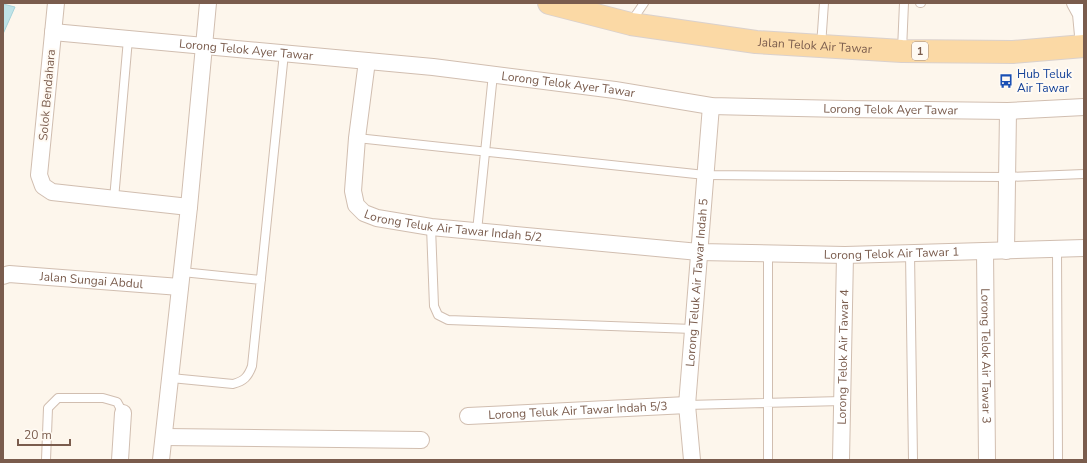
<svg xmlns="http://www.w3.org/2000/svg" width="1087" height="463" viewBox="0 0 1087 463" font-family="'Nunito Sans',sans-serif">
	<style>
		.water { fill: #bfe3e8; stroke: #a5d3da }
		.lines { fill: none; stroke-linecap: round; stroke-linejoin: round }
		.lane-casing { stroke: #d1beb0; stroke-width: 10 }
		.street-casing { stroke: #d1beb0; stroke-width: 18 }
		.primary-casing { stroke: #dad1cd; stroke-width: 24 }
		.lane { stroke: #fff; stroke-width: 8 }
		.street { stroke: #fff; stroke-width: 16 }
		.primary { stroke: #fbd9a5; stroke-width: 22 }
		.labels { text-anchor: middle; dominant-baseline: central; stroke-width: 4; stroke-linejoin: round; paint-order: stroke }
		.shield { fill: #fffaf3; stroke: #a28b7f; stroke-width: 1 }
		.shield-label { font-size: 11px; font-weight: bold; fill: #7a5c4d }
		.street-label { font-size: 12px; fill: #7a5c4d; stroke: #fffaf3 }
		.transit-label { font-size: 12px; fill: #164399; stroke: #fffaf3; text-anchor: start }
	</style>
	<rect width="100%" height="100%" fill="#fdf6ec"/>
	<path class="water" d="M3,4L15,7L3,34Z"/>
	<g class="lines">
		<defs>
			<path id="lane" d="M920,3H921
				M631,22L644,3
				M821,46L824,3
				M902,50L904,3
				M357,138L705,175L1007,177L1084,174
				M114,199L128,39
				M431,227L434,306L438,315L448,320L693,329
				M477,231L493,74
				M1057,250L1058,460
				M910,253L913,460
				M182,272L261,280
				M171,378L233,384C244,381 248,377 252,366L284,53
				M687,405L842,401
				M46,460L48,408L58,398H103L117,402L123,413
				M768,460V253"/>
			<g id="street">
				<path d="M56,3L39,175L43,186L52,192L189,207"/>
				<path d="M1075,3L1081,14L1084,46"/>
				<path id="s1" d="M53,32L433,67L615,90L711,106L845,109L1008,111L1084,107"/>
				<path id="s2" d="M367,61L357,138L353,191L356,205L364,213L377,218L431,227L699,252L845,255L1084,248"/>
				<path id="s3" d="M985,251L987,460"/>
				<path d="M1006,251L1008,111"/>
				<path id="s4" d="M3,276L9,274L180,287"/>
				<path id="s5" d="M468,416L687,405"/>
				<path d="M164,437L421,440"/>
				<path d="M120,460L123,413"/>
				<path d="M161,460L189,207L208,3"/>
				<path id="s6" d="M692,460L687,405L711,106"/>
				<path id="s7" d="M841,460L845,255"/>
			</g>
			<g id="primary">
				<path id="s8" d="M549,3L631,24L756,42L902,51L1013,52L1084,46"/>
			</g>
		</defs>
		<use href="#lane" class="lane-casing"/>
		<use href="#street" class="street-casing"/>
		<use href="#primary" class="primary-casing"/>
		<use href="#lane" class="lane"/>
		<use href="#street" class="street"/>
		<use href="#primary" class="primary"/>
	</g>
	<defs>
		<symbol id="bus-bare" viewBox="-9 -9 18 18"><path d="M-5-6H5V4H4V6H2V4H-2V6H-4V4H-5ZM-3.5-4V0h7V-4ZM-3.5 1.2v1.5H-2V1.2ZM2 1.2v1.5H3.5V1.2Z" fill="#1a4fb4" stroke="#fffaf3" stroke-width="2.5" paint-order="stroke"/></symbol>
	</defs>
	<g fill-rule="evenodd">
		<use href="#bus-bare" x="996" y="71" width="20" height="20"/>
	</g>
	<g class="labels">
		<rect class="shield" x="912" y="42" width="16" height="18" rx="3"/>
		<g class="shield-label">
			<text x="920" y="51">1</text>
		</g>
		<g class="street-label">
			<text stroke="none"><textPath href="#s8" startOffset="270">Jalan Telok Air Tawar</textPath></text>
			<text stroke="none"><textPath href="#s1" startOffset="194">Lorong Telok Ayer Tawar</textPath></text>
			<text stroke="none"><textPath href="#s1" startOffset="518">Lorong Telok Ayer Tawar</textPath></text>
			<text transform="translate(47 95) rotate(-85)">Solok Bendahara</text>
			<text stroke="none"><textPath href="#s1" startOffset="842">Lorong Telok Ayer Tawar</textPath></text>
			<text stroke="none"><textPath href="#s2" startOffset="247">Lorong Teluk Air Tawar Indah 5/2</textPath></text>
			<text stroke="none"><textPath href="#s2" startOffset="687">Lorong Telok Air Tawar 1</textPath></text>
			<text stroke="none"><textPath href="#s4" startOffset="89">Jalan Sungai Abdul</textPath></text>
			<text stroke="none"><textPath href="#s6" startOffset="178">Lorong Teluk Air Tawar Indah 5</textPath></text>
			<text stroke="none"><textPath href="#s3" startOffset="105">Lorong Telok Air Tawar 3</textPath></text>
			<text stroke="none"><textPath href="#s7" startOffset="103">Lorong Telok Air Tawar 4</textPath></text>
			<text stroke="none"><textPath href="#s5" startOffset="110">Lorong Teluk Air Tawar Indah 5/3</textPath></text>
		</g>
		<g class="transit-label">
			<text x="1017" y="74">Hub Teluk<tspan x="1017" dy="14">Air Tawar</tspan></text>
		</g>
	</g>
	<rect width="1087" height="463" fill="none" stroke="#7a5c4d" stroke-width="8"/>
	<path d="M18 439v6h52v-6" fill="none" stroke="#7a5c4d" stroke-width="2"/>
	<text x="24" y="439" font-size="12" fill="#7a5c4d" stroke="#fffaf3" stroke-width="3" paint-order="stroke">20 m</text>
</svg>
